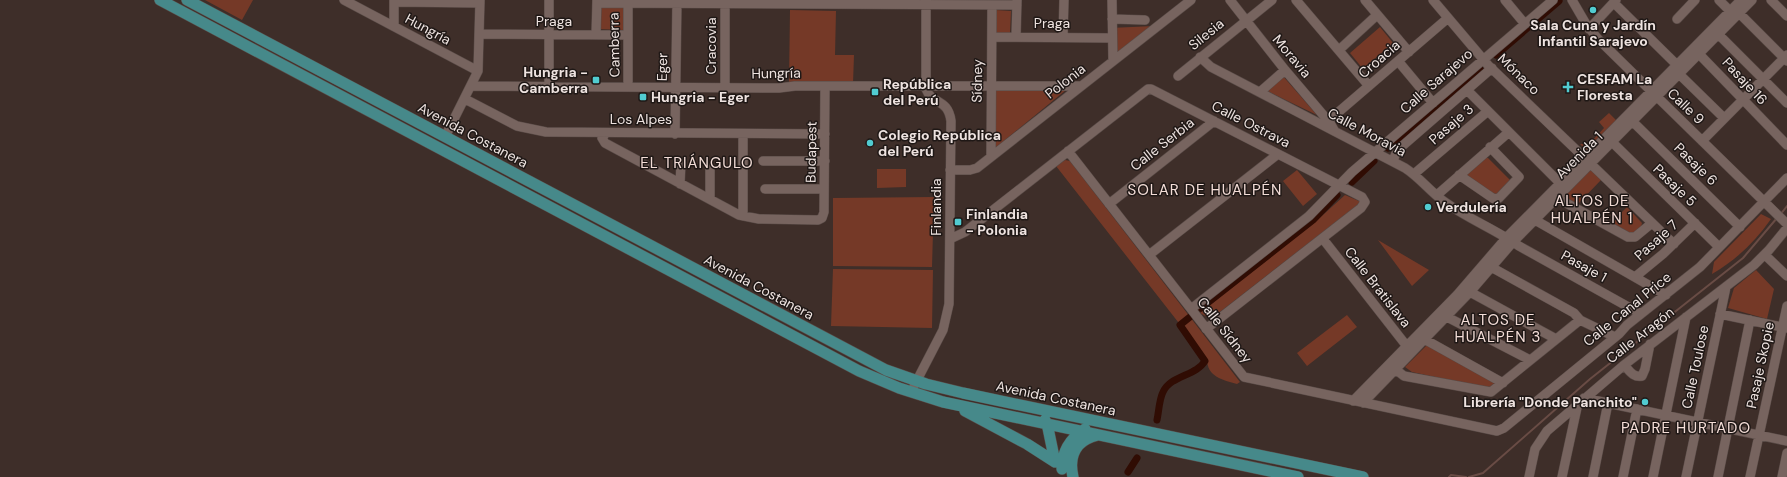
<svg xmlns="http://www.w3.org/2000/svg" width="1787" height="477" viewBox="0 0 1787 477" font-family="'DM Sans',sans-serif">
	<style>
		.green { fill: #753927 }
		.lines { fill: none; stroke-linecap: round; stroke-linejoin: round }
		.stream { stroke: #694c45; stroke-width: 2 }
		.canal { stroke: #300c03; stroke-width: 7 }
		.minor-casing { stroke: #594b47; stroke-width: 10 }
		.major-casing { stroke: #594b47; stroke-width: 12 }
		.minor { stroke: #77645f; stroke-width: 9 }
		.major { stroke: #46898a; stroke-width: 11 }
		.poi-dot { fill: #51ccd1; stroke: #1f1816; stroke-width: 1.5 }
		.labels { text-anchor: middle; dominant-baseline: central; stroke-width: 3; stroke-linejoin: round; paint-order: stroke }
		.street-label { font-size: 14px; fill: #eee3e0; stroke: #1f1816 }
		.poi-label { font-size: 14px; font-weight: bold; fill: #eee3e0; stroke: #1f1816; text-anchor: start }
		.neighbourhood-label { font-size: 15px; letter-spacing: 1px; fill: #f3ddd7; stroke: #1f1816 }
	</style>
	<rect width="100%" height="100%" fill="#3e2e29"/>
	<path class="green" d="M205,0H253L242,20Z
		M598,5L625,6L624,30L597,29Z
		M790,10L836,11L835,55H854L853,84L789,83Z
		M995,10L1011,11L1010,34L995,35Z
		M1154,26L1110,60V28Z
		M1380,27L1393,43L1363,69L1350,53Z
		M1282,75L1317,115L1265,90Z
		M995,90H1066L994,149Z
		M1609,113L1618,122L1591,150H1586L1580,144L1590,143L1604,128L1599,122Z
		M1484,158H1488L1511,181L1499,197L1463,176Z
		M1065,160L1070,161L1240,382L1237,384C1223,380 1207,377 1207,359L1056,166Z
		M877,169H906V187L877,188Z
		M1590,169L1601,180L1576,206L1568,200L1565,195Z
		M1297,170L1317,194L1303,206L1283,181Z
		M1345,195L1359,201V204L1216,315L1209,318L1200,313L1314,223Z
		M934,197L932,267L833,266V198Z
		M1627,207L1642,223L1641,227L1633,235L1610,224Z
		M1761,214L1771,219C1755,242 1736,260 1712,274L1714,262Z
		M1378,240L1429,270L1412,286Z
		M833,269L933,270L932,328L831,326Z
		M1756,270L1774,289L1767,319L1728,308L1734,288Z
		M1347,315L1357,327L1307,366L1297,353Z
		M1429,343L1496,381L1489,389L1412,372L1405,367Z"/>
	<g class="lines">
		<path class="stream" d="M1780,215L1787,206
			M1449,477L1451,475L1466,477
			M1469,477L1483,473L1590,379L1743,258L1777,218"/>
		<path class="canal" d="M1496,55L1559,1
			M1388,148L1480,69
			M1352,182L1374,161
			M1201,308L1313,220L1337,195
			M1157,420C1159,411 1159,400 1163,392C1171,375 1196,376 1205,361L1180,325L1190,317
			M1128,472L1137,458"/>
		<defs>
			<path id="minor" d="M344,0L478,71
				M549,0V86
				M1112,0L1113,61
				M1230,0L1285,70L1330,123L1334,130
				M1296,0L1369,86
				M1365,0L1409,52
				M1433,0L1488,65L1674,244
				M1505,0L1525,24
				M1572,0L1586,24L1598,39L1787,224
				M1719,0L1730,11L1739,13L1787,61
				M1771,0L1787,16
				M394,2L480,3
				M597,3L1017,5
				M628,3V87
				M1614,3L1677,65
				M1112,19L1145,20
				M1677,19L1695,0
				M394,26V0
				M1589,29L1616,0
				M480,34L628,35
				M1718,34L1787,103
				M596,35L597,0
				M992,37L1112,38
				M1016,37L1017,0
				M1063,37L1064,0
				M1339,50L1377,15
				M1699,54L1787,145
				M1200,57L1211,67L1405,168C1419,177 1429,190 1442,200C1466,218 1495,229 1519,246L1641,314
				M1398,61L1433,103
				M1679,74L1724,118
				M1178,76L1272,0
				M472,86L779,88L795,86H1081
				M725,88V4
				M1467,90L1560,183
				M1260,92L1285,70
				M465,99L517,126L546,132L825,134
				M1328,121L1448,18
				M1632,121L1740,227
				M606,133L602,138L605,143L739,215L759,219L818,220L822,218L824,212L825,86
				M675,134L677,0
				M743,134V216
				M445,137L478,71L480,0
				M1702,141L1787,55
				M1612,142L1719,247
				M1068,151L1244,377L1497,431L1504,428L1619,334L1627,325L1700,267L1787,178
				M991,157L992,5
				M763,161H825
				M1393,161L1396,153L1400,148L1492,68
				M710,168V199
				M950,170H970L977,168L1191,0
				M1414,174L1488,111
				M1459,175L1494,199L1499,198L1519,177L1490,147
				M680,184L681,163
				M765,189H824
				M1437,195L1509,132
				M1557,198L1628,237H1635L1652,223
				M1109,204L1214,121
				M1535,220L1666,295
				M950,239L965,232L1148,89H1151L1362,197L1365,202L1361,208L1206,329
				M1323,239L1409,349
				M1149,255L1278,154
				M1765,255L1787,276
				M1491,267L1574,313L1580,320L1615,337
				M1635,277L1663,254L1695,223
				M1470,292L1556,339
				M1191,309L1309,216L1352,172L1553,0
				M1720,314L1787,328
				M1447,317L1530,360
				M1424,339L1503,383
				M1624,365C1629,370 1633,378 1642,376L1645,369L1650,344
				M1395,369L1404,376L1491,392L1580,320
				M914,386L943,330L949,304L951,121C948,98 932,105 926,89V0
				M1584,398L1787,441
				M1353,401L1457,295L1507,237L1741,0
				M1363,403L1470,292L1513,242L1752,0
				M1529,477L1535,449L1547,431L1624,365L1754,265L1769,250L1787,228
				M1562,477L1578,403
				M1593,477L1608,403
				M1623,477L1637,409
				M1653,477L1686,317
				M1686,477L1726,287
				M1718,477L1750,320
				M1750,477L1787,306
				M1782,477L1787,453"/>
			<path id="major" d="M160,0L859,371L899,388L943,402L1298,477
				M187,0L886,370L926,384L963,393L1363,477
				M965,411L1027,444L1055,462
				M1045,420L1048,428L1055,462
				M1062,469C1062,451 1071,438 1085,429
				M1073,477C1068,455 1076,440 1098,435"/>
		</defs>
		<use href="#minor" class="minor-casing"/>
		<use href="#major" class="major-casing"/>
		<use href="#minor" class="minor"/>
		<use href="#major" class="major"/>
	</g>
	<g class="poi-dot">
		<circle cx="1593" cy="10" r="4"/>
		<rect x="592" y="76" width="8" height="8" rx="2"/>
		<path d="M1566 81h4v4h4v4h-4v4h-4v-4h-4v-4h4z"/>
		<rect x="871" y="88" width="8" height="8" rx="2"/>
		<rect x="639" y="93" width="8" height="8" rx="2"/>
		<circle cx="870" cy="143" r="4"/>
		<circle cx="1428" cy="207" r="4"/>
		<rect x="954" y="218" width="8" height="8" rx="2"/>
		<circle cx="1645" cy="402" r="4"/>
	</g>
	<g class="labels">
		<g class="street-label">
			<text x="554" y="21">Praga</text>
			<text x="1052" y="23">Praga</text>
			<text transform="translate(428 29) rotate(28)">Hungría</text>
			<text transform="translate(1206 34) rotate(-39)">Silesia</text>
			<text transform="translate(614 45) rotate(-91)">Camberra</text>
			<text transform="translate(711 46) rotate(-90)">Cracovia</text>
			<text transform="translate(1292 56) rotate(50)">Moravia</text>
			<text transform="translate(1379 59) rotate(-41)">Croacia</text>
			<text transform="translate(662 67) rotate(-89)">Eger</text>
			<text transform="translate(776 73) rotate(-1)">Hungría</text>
			<text transform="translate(1519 74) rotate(44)">Mónaco</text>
			<text transform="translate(977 81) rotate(-89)">Sídney</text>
			<text transform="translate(1065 81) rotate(-38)">Polonia</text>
			<text transform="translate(1436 81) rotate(-41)">Calle Sarajevo</text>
			<text transform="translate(1745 81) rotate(47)">Pasaje 16</text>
			<text transform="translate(1686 106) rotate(44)">Calle 9</text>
			<text x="641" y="119">Los Alpes</text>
			<text transform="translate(1251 124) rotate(27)">Calle Ostrava</text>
			<text transform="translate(1451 124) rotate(-41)">Pasaje 3</text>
			<text transform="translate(1367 132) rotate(28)">Calle Moravia</text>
			<text transform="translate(473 135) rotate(28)">Avenida Costanera</text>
			<text transform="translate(1162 144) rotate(-38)">Calle Serbia</text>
			<text transform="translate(811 152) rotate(-89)">Budapest</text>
			<text transform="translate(1579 155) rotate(-45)">Avenida 1</text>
			<text transform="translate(1696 164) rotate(44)">Pasaje 6</text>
			<text transform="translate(1675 185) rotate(44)">Pasaje 5</text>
			<text transform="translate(936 207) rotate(-90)">Finlandia</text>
			<text transform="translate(1656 240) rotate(-42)">Pasaje 7</text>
			<text transform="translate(1584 266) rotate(29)">Pasaje 1</text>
			<text transform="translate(759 287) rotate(28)">Avenida Costanera</text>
			<text transform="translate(1378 287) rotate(52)">Calle Bratislava</text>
			<text transform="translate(1627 309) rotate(-39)">Calle Canal Price</text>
			<text transform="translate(1225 330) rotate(52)">Calle Sídney</text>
			<text transform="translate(1640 335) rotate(-38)">Calle Aragón</text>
			<text transform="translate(1760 365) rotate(-78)">Pasaje Skopie</text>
			<text transform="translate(1695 367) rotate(-78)">Calle Toulose</text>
			<text transform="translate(1056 398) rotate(12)">Avenida Costanera</text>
		</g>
		<g class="poi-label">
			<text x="1593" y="25" text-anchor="middle">Sala Cuna y Jardín<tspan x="1593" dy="16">Infantil Sarajevo</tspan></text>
			<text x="588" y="72" text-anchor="end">Hungria -<tspan x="588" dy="16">Camberra</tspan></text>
			<text x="1577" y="79">CESFAM La<tspan x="1577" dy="16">Floresta</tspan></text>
			<text x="883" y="84">República<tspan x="883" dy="16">del Perú</tspan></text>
			<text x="651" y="97">Hungria - Eger</text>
			<text x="878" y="135">Colegio República<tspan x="878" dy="16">del Perú</tspan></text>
			<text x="1436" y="207">Verdulería</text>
			<text x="966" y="214">Finlandia<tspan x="966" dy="16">- Polonia</tspan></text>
			<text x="1637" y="402" text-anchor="end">Librería "Donde Panchito"</text>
		</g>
		<g class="neighbourhood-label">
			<text x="697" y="163">EL TRIÁNGULO</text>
			<text x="1205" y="190">SOLAR DE HUALPÉN</text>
			<text x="1592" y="201">ALTOS DE<tspan x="1592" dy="17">HUALPÉN 1</tspan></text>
			<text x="1498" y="320">ALTOS DE<tspan x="1498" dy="17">HUALPÉN 3</tspan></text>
			<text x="1686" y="428">PADRE HURTADO</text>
		</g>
	</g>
</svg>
